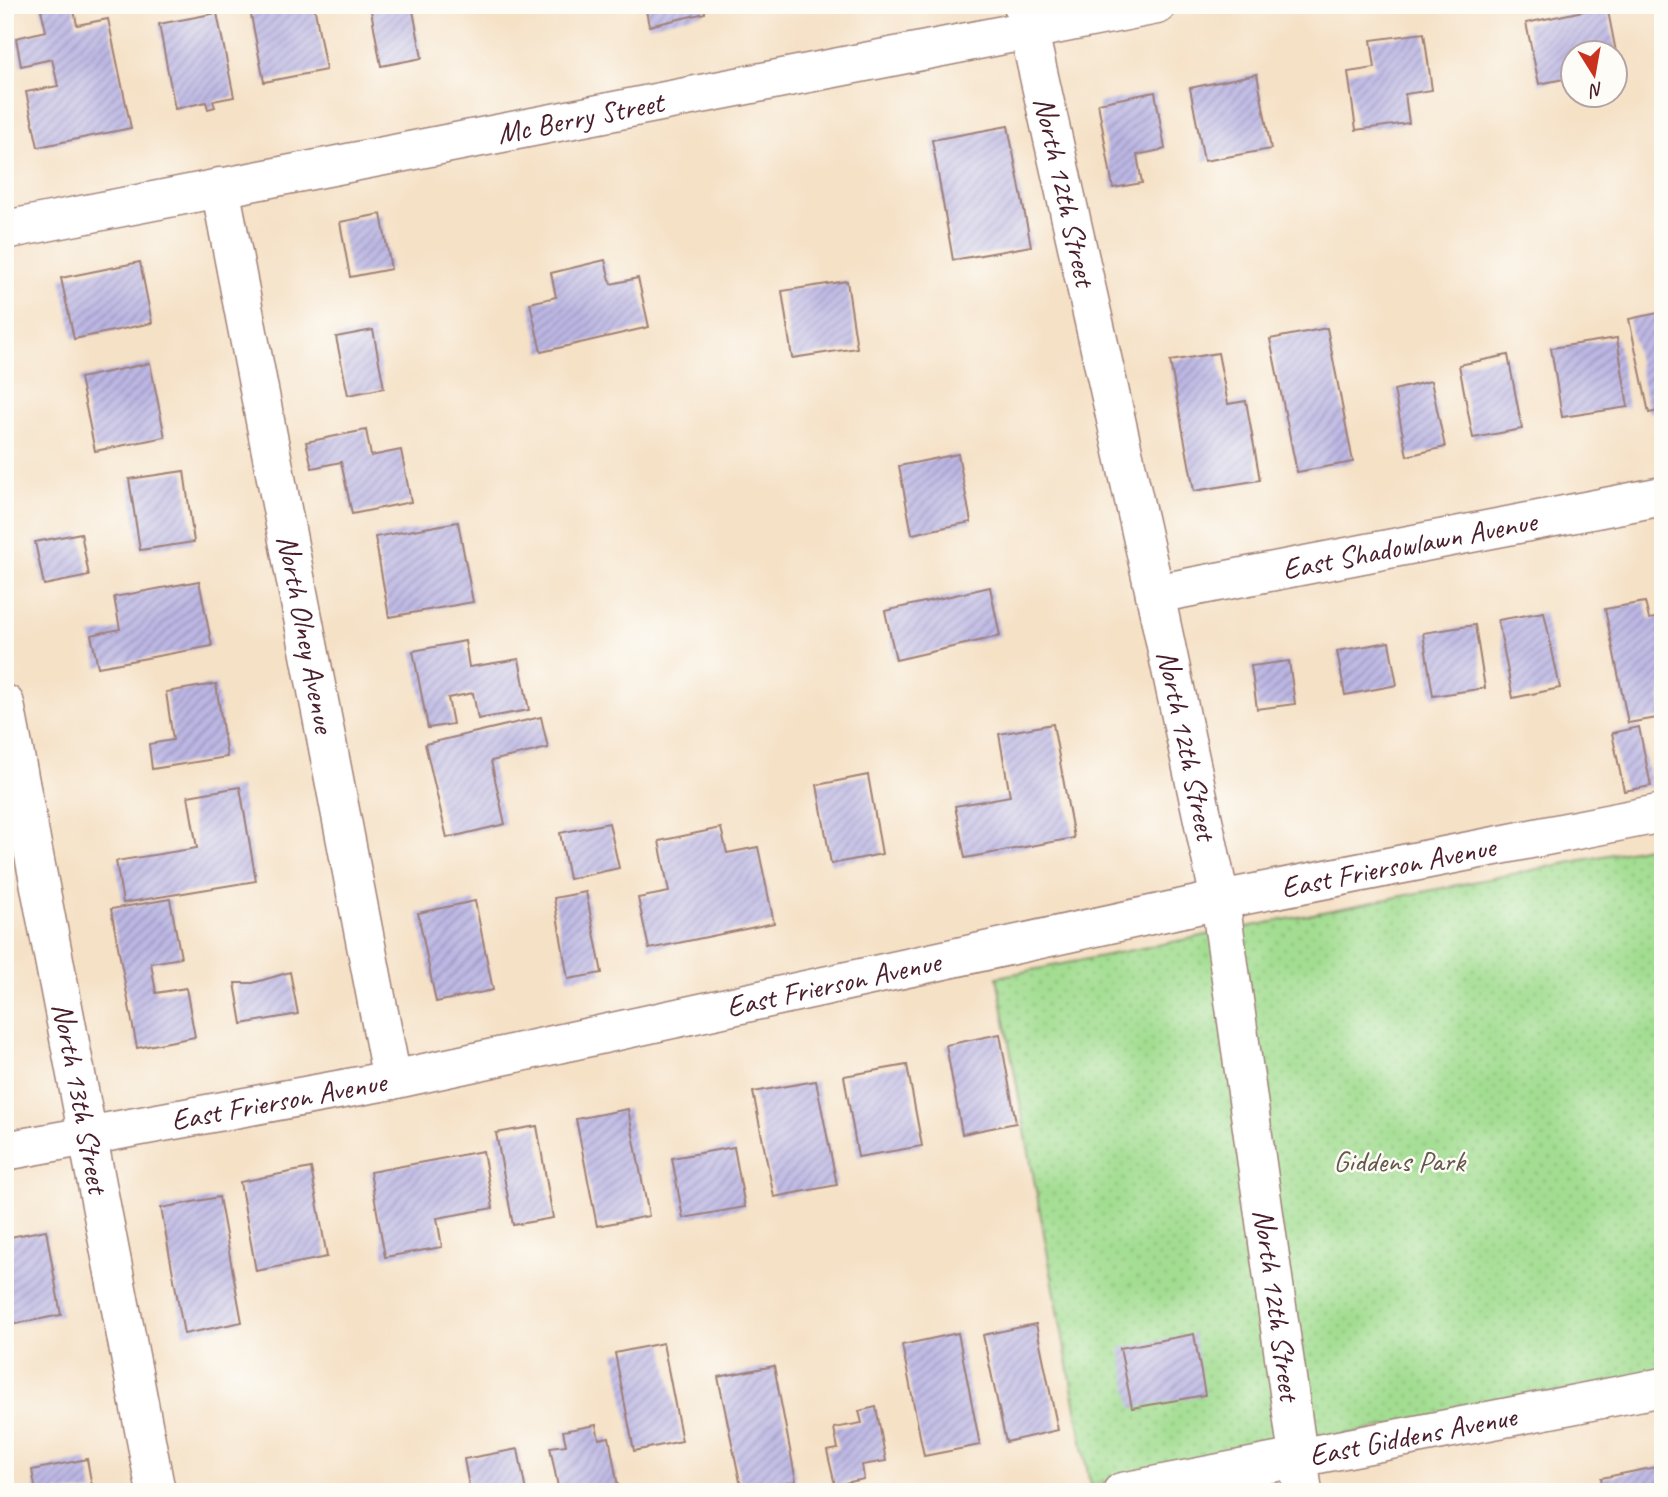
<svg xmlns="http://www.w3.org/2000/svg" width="1668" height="1497" viewBox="0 0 1668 1497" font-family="Caveat,sans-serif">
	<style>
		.green { fill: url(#green-dots); stroke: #767e5e; stroke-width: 2 }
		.building { fill: url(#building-hatch) }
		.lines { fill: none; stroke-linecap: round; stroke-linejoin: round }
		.minor-casing { stroke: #a08078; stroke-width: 41 }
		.minor { stroke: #fff; stroke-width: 38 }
		.labels { text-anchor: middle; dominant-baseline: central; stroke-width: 5; stroke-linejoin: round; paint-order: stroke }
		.street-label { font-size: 30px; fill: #4a1f2b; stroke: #fdfcf7 }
		.park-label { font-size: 30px; fill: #64584a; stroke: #fdfcf7 }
	</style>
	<defs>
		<pattern id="green-dots" width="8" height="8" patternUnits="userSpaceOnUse" patternTransform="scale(1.75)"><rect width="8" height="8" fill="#a2dd91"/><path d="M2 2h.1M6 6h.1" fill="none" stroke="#8dbd7d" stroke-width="1.8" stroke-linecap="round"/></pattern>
		<pattern id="building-hatch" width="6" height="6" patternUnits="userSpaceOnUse" patternTransform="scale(1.75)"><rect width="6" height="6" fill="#bcb7e4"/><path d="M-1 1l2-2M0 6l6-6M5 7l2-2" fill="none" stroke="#9b94b9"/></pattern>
	</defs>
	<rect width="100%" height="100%" fill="#fdfcf7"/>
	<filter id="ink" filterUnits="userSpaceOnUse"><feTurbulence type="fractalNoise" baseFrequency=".0143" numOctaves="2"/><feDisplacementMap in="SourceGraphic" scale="14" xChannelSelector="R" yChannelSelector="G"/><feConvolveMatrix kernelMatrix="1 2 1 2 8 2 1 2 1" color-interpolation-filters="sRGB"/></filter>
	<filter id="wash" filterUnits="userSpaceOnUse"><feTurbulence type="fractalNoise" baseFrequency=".00686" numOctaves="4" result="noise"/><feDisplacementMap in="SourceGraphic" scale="28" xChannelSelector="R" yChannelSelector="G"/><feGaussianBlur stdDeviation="1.57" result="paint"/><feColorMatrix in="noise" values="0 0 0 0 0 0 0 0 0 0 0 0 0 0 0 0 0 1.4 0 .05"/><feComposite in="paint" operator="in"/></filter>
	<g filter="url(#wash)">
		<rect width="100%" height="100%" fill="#f5e1c6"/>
		<path class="green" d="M1663,844V1372L1090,1485L997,977Z"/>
		<g id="blocks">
			<path class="building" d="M40,5H73L77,25L108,19L131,128L38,147L26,92L58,86L52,59L21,66L16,38L46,31Z
				M249,5H314L326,70L264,82Z
				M370,5H412L422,58L381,66Z
				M645,5H704L705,13L649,26Z
				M1607,6L1616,52H1574V77L1539,84L1526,23Z
				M217,13L234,97L213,101L215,107L208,109L206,102L175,109L159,24Z
				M1424,33L1432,90L1405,94L1409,123L1356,130L1348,72L1375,68L1371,40Z
				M1257,74L1271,149L1204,161L1190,88Z
				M1155,92L1165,149L1137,155L1142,183L1113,188L1098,103Z
				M1008,126L1031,246L953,260L932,140Z
				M381,214L391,269L350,277L340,222Z
				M605,260L611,284L638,278L649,327L541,352L530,303L556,297L551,273Z
				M140,262L152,323L74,339L61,278Z
				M847,281L857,348L792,358L782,291Z
				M1663,312V410L1649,413L1629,319Z
				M1327,328L1353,462L1297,472L1270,339Z
				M373,330L384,388L348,395L336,337Z
				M1617,338L1628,407L1562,417L1551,348Z
				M1218,353L1228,404L1246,401L1260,480L1194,491L1170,361Z
				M1508,355L1522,429L1473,438L1459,365Z
				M150,363L165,437L95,451L80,378Z
				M1431,381L1445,447L1407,456L1394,390Z
				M366,430L371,456L401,450L411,502L352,514L341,462L312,468L306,442Z
				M958,454L971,522L912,534L899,466Z
				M184,471L194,542L140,550L129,479Z
				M458,522L473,602L389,617L375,537Z
				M81,533L89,576L44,585L35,542Z
				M199,581L212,646L98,667L91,635L120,629L114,597Z
				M990,587L1000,636L896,660L885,611Z
				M1645,602L1649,619L1663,617V691H1660L1663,717L1628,723L1605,609Z
				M1544,612L1560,688L1513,698L1498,620Z
				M1475,625L1485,688L1433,696L1423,633Z
				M465,641L469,667L519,659L529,710L478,719L473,693L448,698L453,724L428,728L413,651Z
				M1389,642L1397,685L1345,695L1337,651Z
				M1289,661L1295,704L1257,709L1251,666Z
				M216,684L227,757L152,769L149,744L173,740L166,692Z
				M541,717L548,748L491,761L505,824L447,838L425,744Z
				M1053,724L1074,838L965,858L955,806L1010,796L999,734Z
				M1639,727L1651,786L1624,791L1612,733Z
				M868,775L882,854L831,864L817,785Z
				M240,787L256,881L123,903L116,861L197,848L188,796Z
				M609,823L619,868L569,879L560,833Z
				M721,828L727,853L758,847L774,923L649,949L638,898L669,892L659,841Z
				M586,892L602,973L568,979L554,898Z
				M170,899L181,958L151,963L156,993L186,988L195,1037L137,1048L111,909Z
				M475,901L493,990L436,1002L418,913Z
				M290,972L298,1014L242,1024L235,983H253Z
				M1000,1034L1016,1123L962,1134L946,1045Z
				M907,1065L922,1146L858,1157L844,1076Z
				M816,1081L837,1185L774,1197L753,1092Z
				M628,1109L649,1216L597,1226L576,1119Z
				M537,1126L553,1218L513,1225L496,1133Z
				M734,1147L745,1207L683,1218L672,1158Z
				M483,1151L493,1208L437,1218L442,1247L385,1257L370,1172Z
				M311,1168L327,1257L256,1271L240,1182Z
				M219,1197L242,1322L184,1334L161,1208Z
				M46,1230L61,1315L5,1326V1238Z
				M1036,1324L1058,1430L1006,1442L983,1335Z
				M958,1333L980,1445L924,1456L902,1345Z
				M1194,1334L1205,1395L1132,1408L1120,1348Z
				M663,1343L682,1441L634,1451L615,1353Z
				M774,1366L796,1481L742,1491L718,1377Z
				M876,1407L886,1461L862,1465L864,1479L835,1485L827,1451L838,1449L834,1428L862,1423L859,1411Z
				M596,1425L599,1439L609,1437L619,1492H559L550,1447L566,1445L563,1431Z
				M518,1449L526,1492H470L464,1459Z
				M87,1459L93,1492H36L32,1470Z
				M1661,1466L1663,1492H1603L1601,1478Z"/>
		</g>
	</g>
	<g filter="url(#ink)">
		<use href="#blocks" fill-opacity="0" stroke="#a08078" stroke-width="2"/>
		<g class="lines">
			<defs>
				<g id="minor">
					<path id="s1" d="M1023,5L1155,594L1220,900L1303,1492"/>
					<path id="s2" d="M220,187L392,1080"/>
					<path id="s3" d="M5,230L1157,5"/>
					<path id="s4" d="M1155,594L1663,496"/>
					<path id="s5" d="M5,704L156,1492"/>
					<path id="s6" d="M5,1151L392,1080L1220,900L1663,813"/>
					<path id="s7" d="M1122,1492L1663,1387"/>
				</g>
			</defs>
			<use href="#minor" class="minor-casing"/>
			<use href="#minor" class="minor"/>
		</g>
	</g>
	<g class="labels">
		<g class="street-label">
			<text stroke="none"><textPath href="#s3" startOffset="586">Mc Berry Street</textPath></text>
			<text stroke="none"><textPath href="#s1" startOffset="191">North 12th Street</textPath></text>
			<text stroke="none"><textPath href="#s4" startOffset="259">East Shadowlawn Avenue</textPath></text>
			<text stroke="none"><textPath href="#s2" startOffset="455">North Olney Avenue</textPath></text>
			<text stroke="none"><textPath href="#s1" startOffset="758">North 12th Street</textPath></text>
			<text stroke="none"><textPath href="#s6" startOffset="1412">East Frierson Avenue</textPath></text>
			<text stroke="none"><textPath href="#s6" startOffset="845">East Frierson Avenue</textPath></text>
			<text stroke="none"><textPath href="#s5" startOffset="401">North 13th Street</textPath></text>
			<text stroke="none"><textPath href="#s6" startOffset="278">East Frierson Avenue</textPath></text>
			<text stroke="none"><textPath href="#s1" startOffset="1325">North 12th Street</textPath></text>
			<text stroke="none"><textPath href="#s7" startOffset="296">East Giddens Avenue</textPath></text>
		</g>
		<g class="park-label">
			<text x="1399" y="1161">Giddens Park</text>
		</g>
	</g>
	<rect width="1668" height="1497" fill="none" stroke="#fdfcf7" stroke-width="28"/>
	<g transform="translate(1594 74) rotate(169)"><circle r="33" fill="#fdfcf7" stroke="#b5a4a5" stroke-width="2"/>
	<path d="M0-5L12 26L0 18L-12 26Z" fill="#c8321e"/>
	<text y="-10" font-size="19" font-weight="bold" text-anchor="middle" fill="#4a1f2b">N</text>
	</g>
</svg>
